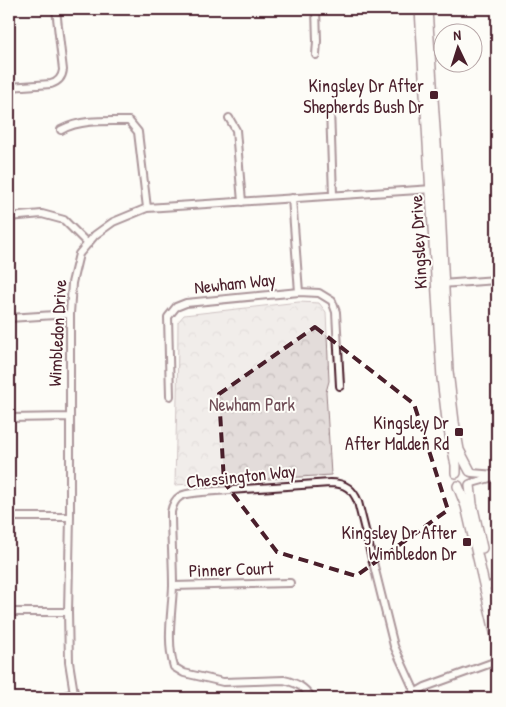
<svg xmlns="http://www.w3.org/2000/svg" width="506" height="707" viewBox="0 0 506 707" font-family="'Patrick Hand',sans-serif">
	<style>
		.forest { fill: url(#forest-crowns); stroke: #967e82 }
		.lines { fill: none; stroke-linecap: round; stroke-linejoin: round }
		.minor-casing { stroke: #4a1f2b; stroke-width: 10 }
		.secondary-casing { stroke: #4a1f2b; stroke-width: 12 }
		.minor { stroke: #fdfcf7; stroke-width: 6 }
		.secondary { stroke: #fdfcf7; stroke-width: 9 }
		.marked { fill: none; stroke: #4a1f2b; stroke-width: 4; stroke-dasharray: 10 6; stroke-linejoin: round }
		.poi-dot { fill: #4a1f2b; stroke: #fdfcf7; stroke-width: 2 }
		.labels { text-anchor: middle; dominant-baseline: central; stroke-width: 4; stroke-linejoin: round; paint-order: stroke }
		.poi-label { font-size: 18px; fill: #4a1f2b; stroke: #fdfcf7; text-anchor: end }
		.street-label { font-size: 18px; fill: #4a1f2b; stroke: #fdfcf7 }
		.park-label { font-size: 18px; fill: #704e57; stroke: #fdfcf7 }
	</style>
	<defs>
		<pattern id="forest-crowns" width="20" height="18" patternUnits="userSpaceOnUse" patternTransform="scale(1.25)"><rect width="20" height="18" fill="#e3dcda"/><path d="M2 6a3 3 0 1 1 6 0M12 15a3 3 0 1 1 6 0" fill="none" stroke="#c4bcbb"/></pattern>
	</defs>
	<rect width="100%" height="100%" fill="#fdfcf7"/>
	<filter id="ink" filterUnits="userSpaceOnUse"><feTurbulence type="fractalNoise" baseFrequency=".02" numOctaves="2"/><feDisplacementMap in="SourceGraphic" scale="10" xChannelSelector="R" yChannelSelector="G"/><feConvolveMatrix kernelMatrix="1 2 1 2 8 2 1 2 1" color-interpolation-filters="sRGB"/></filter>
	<g filter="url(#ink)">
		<path class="forest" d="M299,302L319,303L326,312L329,381L326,392L331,475L175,485C176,431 178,377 178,322L184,315Z"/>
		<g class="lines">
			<defs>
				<path id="minor" d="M316,55L317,41L316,9
					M9,87L51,84C58,82 62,78 63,70L56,9
					M330,109L333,195
					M229,118L236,130L242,202
					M61,130C81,119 107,121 129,121L138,132L147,208
					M292,198L299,292
					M9,217L42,214L64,220L88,244
					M441,284L497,280
					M9,318L70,314
					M170,396L168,317L176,307L186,303L299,292L319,293L332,301L336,312L340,386
					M9,418L69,417
					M472,473L495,475
					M472,483L497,476
					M9,517H70
					M173,586L290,583
					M485,587L497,583
					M9,612H68
					M57,698L74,693
					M77,698L74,693L69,662L68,612L70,517V314L72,283L79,254L95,235L113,222L147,208L433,189
					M312,698C304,687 297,683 284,680L223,682L184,673L174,667C166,642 172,612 173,586C173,561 171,537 171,512C175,493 185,494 202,492L330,483C345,483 353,489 358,502L394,646L415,692
					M406,698L425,687L497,661"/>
				<path id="secondary" d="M420,9L442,378L447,420L456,465V473
					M427,9L439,188L448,371L454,422L459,450L470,471
					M470,485L472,504L482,548
					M458,486L466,506L497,641"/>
			</defs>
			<use href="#minor" class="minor-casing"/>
			<use href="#secondary" class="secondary-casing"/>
			<use href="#minor" class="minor"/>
			<use href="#secondary" class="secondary"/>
		</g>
	</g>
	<path d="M0 0H506V707H0ZM315,327L414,404L448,510L356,576L277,552L224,482L219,394Z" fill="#fdfcf7" fill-opacity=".55" fill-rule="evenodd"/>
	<path class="marked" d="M315,327L414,404L448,510L356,576L277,552L224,482L219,394Z"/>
	<g class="poi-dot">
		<rect x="429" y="90" width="10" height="10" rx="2.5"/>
		<rect x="454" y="427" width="10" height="10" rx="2.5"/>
		<rect x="462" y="537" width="10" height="10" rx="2.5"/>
	</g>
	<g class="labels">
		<g class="poi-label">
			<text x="424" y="85">Kingsley Dr After<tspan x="424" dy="21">Shepherds Bush Dr</tspan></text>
			<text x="449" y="422">Kingsley Dr<tspan x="449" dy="21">After Malden Rd</tspan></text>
			<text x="457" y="532">Kingsley Dr After<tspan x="457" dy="21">Wimbledon Dr</tspan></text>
		</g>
		<g class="street-label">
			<text transform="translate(418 242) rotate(-93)">Kingsley Drive</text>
			<text transform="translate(235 283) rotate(-6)">Newham Way</text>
			<text transform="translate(57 333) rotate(-87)">Wimbledon Drive</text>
			<text transform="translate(241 476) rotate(-6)">Chessington Way</text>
			<text transform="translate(231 569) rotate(-2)">Pinner Court</text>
		</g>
		<g class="park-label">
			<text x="252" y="404">Newham Park</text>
		</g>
	</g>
	<rect width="506" height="707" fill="none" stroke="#fdfcf7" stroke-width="30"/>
	<rect x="15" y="15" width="476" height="677" fill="none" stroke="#4a1f2b" stroke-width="2" filter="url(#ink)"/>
	<g transform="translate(458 48) rotate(356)"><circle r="24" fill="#fdfcf7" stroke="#b5a4a5"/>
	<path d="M0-4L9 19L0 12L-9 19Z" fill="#4a1f2b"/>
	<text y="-8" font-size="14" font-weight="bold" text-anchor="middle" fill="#4a1f2b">N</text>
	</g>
</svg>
